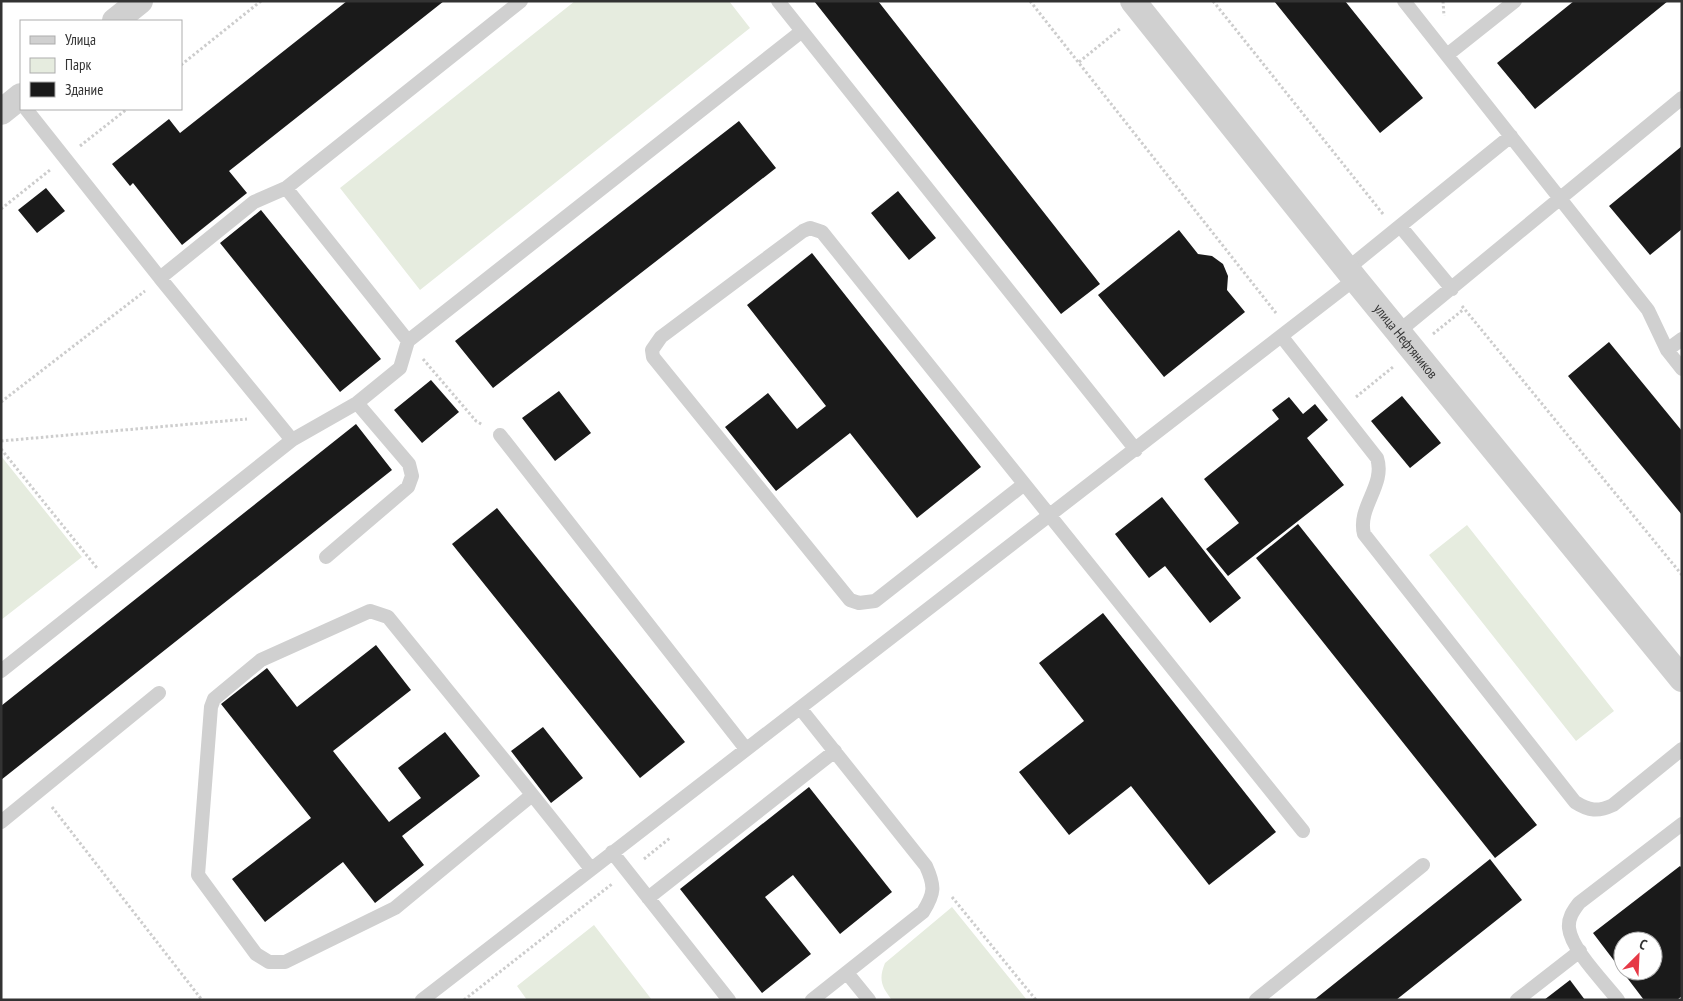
<svg xmlns="http://www.w3.org/2000/svg" width="1683" height="1001" viewBox="0 0 1683 1001" font-family="'PT Sans Narrow',sans-serif">
	<style>
		.green { fill: #e6ecdf }
		.building { fill: #1a1a1a; fill-rule: evenodd }
		.lines { fill: none; stroke-linecap: round; stroke-linejoin: round }
		.path { stroke: #cdcdcd; stroke-width: 3; stroke-dasharray: 2.5 2.5; stroke-linecap: butt }
		.service { stroke: #d0d0d0; stroke-width: 14 }
		.minor { stroke: #d0d0d0; stroke-width: 26 }
		.labels { text-anchor: middle; dominant-baseline: central; stroke-width: 5; stroke-linejoin: round; paint-order: stroke }
		.street-label { font-size: 14px; fill: #333; stroke: #fff }
	</style>
	<rect width="100%" height="100%" fill="#fff"/>
	<path class="green" d="M575,1H729L750,28L420,290L340,188Z
		M1,456L82,557L1,620Z
		M1467,525L1614,711L1576,741L1429,555Z
		M952,907L1027,1000H892C882,987 878,980 885,963Z
		M594,925L652,1000H527L517,986Z"/>
	<path class="building" d="M347,1H444L229,171L247,193L182,245L133,183L130,186L112,164L169,119L180,133Z
		M814,1H878L1100,284L1061,314Z
		M1274,1H1345L1423,98L1380,133Z
		M1574,1H1668L1535,109L1497,63Z
		M739,121L776,168L493,388L455,341Z
		M1682,146V229L1650,255L1609,206Z
		M46,188L65,211L37,233L18,210Z
		M898,191L936,238L909,260L871,213Z
		M261,210L381,359L340,392L220,243Z
		M1179,230L1198,254L1212,256L1223,264L1228,276L1227,290L1245,312L1164,377L1098,295Z
		M812,253L981,467L917,518L850,433L776,491L725,427L768,393L797,429L826,406L747,305Z
		M1609,342L1682,431V515L1568,376Z
		M431,380L459,412L422,443L394,410Z
		M559,391L591,433L555,461L522,418Z
		M1402,396L1441,443L1410,468L1371,421Z
		M1289,397L1303,414L1315,404L1328,420L1307,438L1344,485L1228,576L1206,549L1239,523L1204,479L1279,419L1272,410Z
		M356,424L392,470L1,780V706Z
		M1162,497L1241,598L1210,623L1165,566L1149,578L1115,534Z
		M497,508L685,742L640,778L452,544Z
		M1298,524L1537,825L1495,858L1256,558Z
		M1103,613L1276,832L1209,885L1131,786L1069,835L1019,772L1084,721L1039,663Z
		M376,645L411,690L333,751L389,822L421,798L398,768L445,732L480,776L402,836L424,865L375,903L343,862L265,922L232,879L311,818L221,704L267,668L297,707Z
		M543,727L583,778L551,803L511,751Z
		M809,787L892,892L840,934L793,875L765,897L811,954L762,993L680,889Z
		M1490,859L1522,900L1396,1000H1314Z
		M1680,866L1682,868V996L1677,1000H1644L1593,933ZM1623,941H1653V971H1623Z
		M1570,980L1585,1000H1544Z"/>
	<g class="lines">
		<path class="path" d="M1030,1L1276,313
			M1213,1L1383,214
			M1443,1L1444,16
			M1079,62L1121,28
			M181,65L261,1
			M80,146L127,109
			M1,209L50,170
			M1462,306L1682,575
			M1433,334L1464,309
			M423,359L476,421L483,425
			M1356,397L1393,367
			M1,402L145,291
			M1,441L247,419
			M1,449L97,568
			M52,807L202,1000
			M644,859L670,838
			M952,897L1036,1000
			M464,1000L612,884"/>
		<path class="service" d="M778,1L1136,450
			M1404,1L1648,310L1667,350L1682,369
			M1447,55L1515,1
			M26,109L160,278L254,202L286,188L521,1
			M286,188L408,341L802,31
			M1347,269L1400,226
			M160,278L292,440L357,403L400,368L408,341
			M1452,289L1400,226L1511,136
			M1398,332L1682,98
			M1282,337L1377,458C1386,485 1357,507 1364,534L1575,802C1589,811 1598,812 1613,805L1682,749
			M1667,350L1682,339
			M500,435L746,749
			M1023,485L875,601L859,603L850,600L653,357L652,350L661,337L803,231L810,228L822,232L1303,831
			M326,557L408,487L412,476L409,464L357,403
			M1,671L292,440
			M800,708L926,866C935,886 935,893 923,912L812,1000
			M532,795L395,908L285,962H269L256,954L198,875L211,707L214,699L261,660L370,611L388,617C456,701 525,784 591,869
			M1,822L159,693
			M612,852L729,1000
			M648,898L835,751
			M847,973L869,1000
			M422,1000L1355,279
			M1256,1000L1423,865
			M1517,1000L1580,951
			M1618,1000C1604,982 1571,949 1569,928C1568,918 1573,911 1579,903L1682,824"/>
		<g class="minor">
			<path id="s1" d="M1133,1L1355,279L1682,679"/>
			<path d="M115,21L140,1"/>
			<path d="M1,112L21,96"/>
		</g>
	</g>
	<g class="labels">
		<g class="street-label">
			<text stroke="none"><textPath href="#s1" startOffset="436">улица Нефтяников</textPath></text>
		</g>
	</g>
	<rect width="1683" height="1001" fill="none" stroke="#333333" stroke-width="5"/>
	<rect x="20" y="20" width="162" height="90" fill="#ffffff" stroke="#adadad"/>
	<rect x="30" y="36" width="25" height="8" fill="#d0d0d0" stroke="#adadad"/>
	<text x="65" y="45" font-size="15" fill="#333333">Улица</text>
	<rect x="30" y="58" width="25" height="15" fill="#e6ecdf" stroke="#adadad"/>
	<text x="65" y="70" font-size="15" fill="#333333">Парк</text>
	<rect x="30" y="82" width="25" height="15" fill="#1a1a1a" stroke="#adadad"/>
	<text x="65" y="95" font-size="15" fill="#333333">Здание</text>
	<g transform="translate(1638 956) rotate(24)"><circle r="24" fill="#ffffff" stroke="#adadad"/>
	<path d="M0-4L9 19L0 12L-9 19Z" fill="#e63946"/>
	<text y="-8" font-size="14" font-weight="bold" text-anchor="middle" fill="#333333">С</text>
	</g>
</svg>
